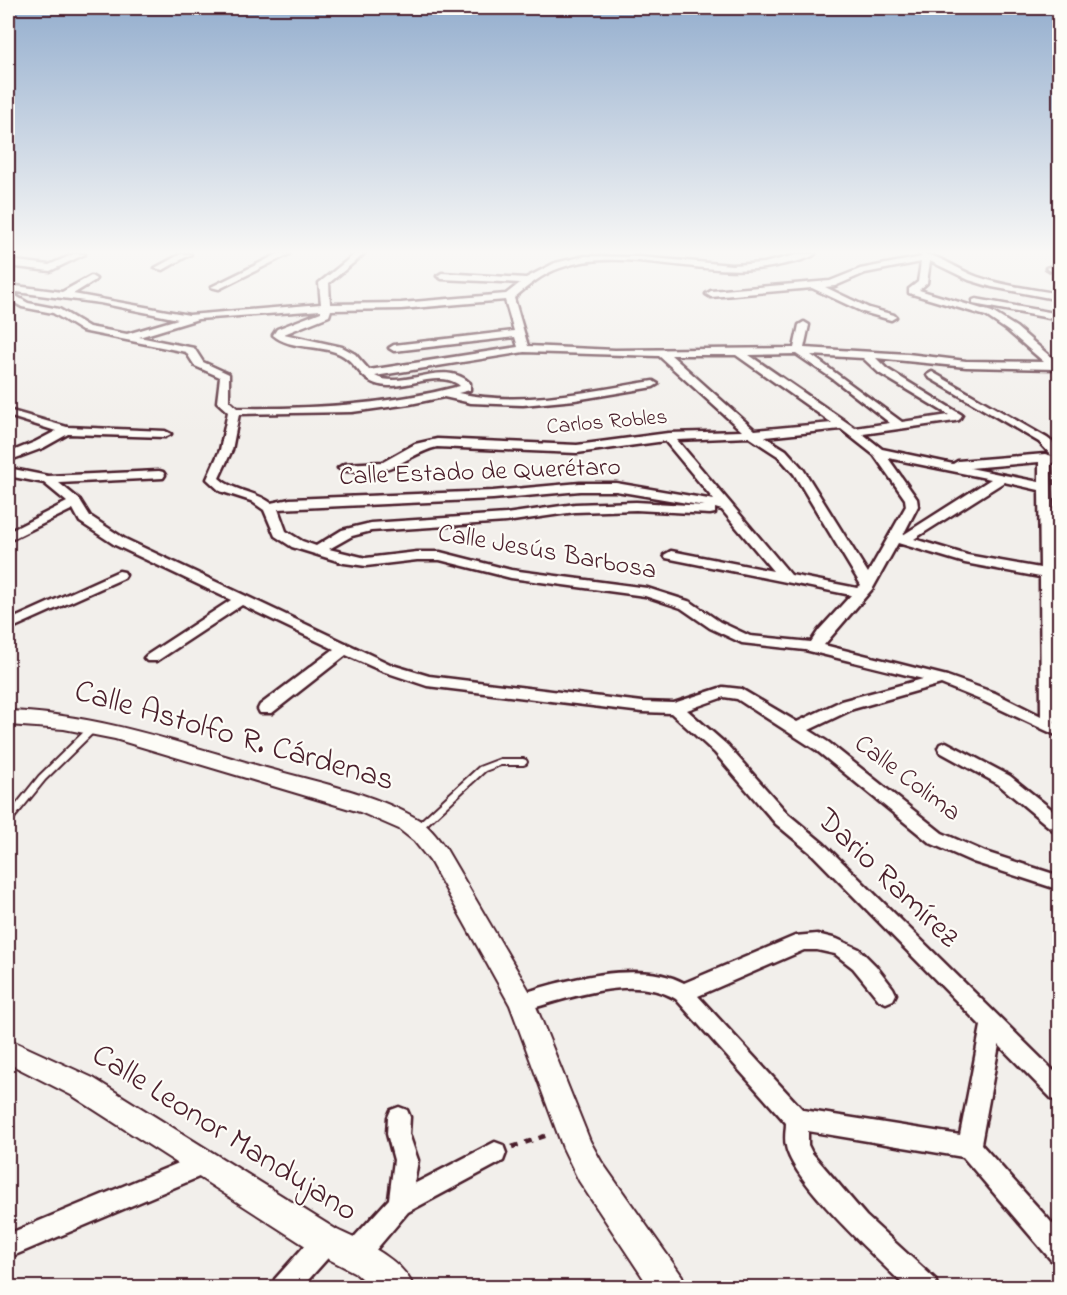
<svg xmlns="http://www.w3.org/2000/svg" width="1067" height="1295" viewBox="0 0 1067 1295" font-family="'Indie Flower',sans-serif">
	<style>
		.lines { fill: none; stroke-linecap: round; stroke-linejoin: round }
		.service-casing { stroke: #4a1f2b; stroke-width: 4 }
		.minor-casing { stroke: #4a1f2b; stroke-width: 5 }
		.tertiary-casing { stroke: #4a1f2b; stroke-width: 4 }
		.path { stroke: #4a1f2b; stroke-width: 4.5; stroke-dasharray: 7 7; stroke-linecap: butt }
		.service { fill: #fdfcf7; fill-rule: evenodd }
		.minor { fill: #fdfcf7; fill-rule: evenodd }
		.tertiary { fill: #fdfcf7; fill-rule: evenodd }
		.labels { text-anchor: middle; dominant-baseline: central; stroke-width: 4.5; stroke-linejoin: round; paint-order: stroke }
		.far-street-label { font-size: 22px; fill: #4a1f2b; stroke: #fdfcf7 }
		.street-label { font-size: 26px; fill: #4a1f2b; stroke: #fdfcf7 }
		.near-street-label { font-size: 32px; fill: #4a1f2b; stroke: #fdfcf7 }
	</style>
	<rect width="100%" height="100%" fill="#f2efeb"/>
	<filter id="ink" filterUnits="userSpaceOnUse"><feTurbulence type="fractalNoise" baseFrequency=".0167" numOctaves="2"/><feDisplacementMap in="SourceGraphic" scale="12" xChannelSelector="R" yChannelSelector="G"/><feConvolveMatrix kernelMatrix="1 2 1 2 8 2 1 2 1" color-interpolation-filters="sRGB"/></filter>
	<g filter="url(#ink)">
		<g class="lines">
			<defs>
				<path id="service" d="M94,724L97,725L98,727L97,729L45,780L11,822L8,823V815L39,776L91,725Z
					M500,759H523L526,760L527,762L526,764L523,765H501L485,771L420,831L417,832L414,831L413,829L414,827L479,767Z"/>
				<path id="minor" d="M74,254H85L50,271L8,266V260L49,265Z
					M181,254H191L163,270L155,268Z
					M278,254H289L219,289L211,287Z
					M355,254H364L329,283L330,304L401,303L506,294L520,283L442,279L437,276L442,273L526,278L555,263L585,256L640,257L732,265L764,263L800,254H815C806,261 788,263 776,266C706,281 622,244 560,268C542,274 528,286 514,298L528,346L615,350L794,348L799,325L804,322L809,325L804,348L908,354L966,361L1044,362L1008,331L986,316L909,293V289L918,282L921,262L865,273L835,286L825,287L869,308L894,315L896,317L891,320L863,312L812,288L711,297L706,294L711,291L830,281L860,269L922,257L919,254C940,254 957,270 978,277C1004,286 1032,289 1060,294V300L992,287L969,280L930,261L927,283L919,290L992,312L1016,327L1059,364L1060,367L1055,369L966,367L876,358L887,369L962,415L959,420L955,421L863,434L882,449L953,464L958,461L1045,454L1052,456L1039,442L928,377L927,375L932,372L1047,438L1060,448V462L1051,463L1054,571L1060,572V580L1054,579L1057,716L1055,723L1060,725V737L983,701L941,684L853,709L809,730L828,742L942,833L985,852L1060,876V890L973,862L930,843L816,750L737,699L724,697L687,710L727,745L788,814L824,844L1060,1077V1102L1052,1099L999,1045L981,1144L1060,1232V1263L1051,1260L963,1157L808,1131V1145L812,1153L866,1216L935,1279L938,1288H907C879,1260 792,1182 786,1146C784,1138 786,1130 786,1123L676,999C631,973 569,999 522,1011L515,1008L512,1002L515,996C560,980 641,959 684,983L795,936L817,934L837,939L859,949L876,966L893,988L896,994L893,1000L886,1003L879,1000L853,968L835,954L817,950H804L698,996L803,1110L960,1135L981,1026L812,854L776,824L715,753L671,713L642,712L427,686L382,671L346,655L272,713H260L258,709L260,705L334,649L242,605L157,661H147L144,658L147,655L231,600L115,545L80,522L73,509L8,541V532L67,502L44,483L8,476V468L48,476L159,471L163,472L165,475L163,478L59,483L80,500L90,516L125,539L392,665L429,676L642,702L674,703L723,687L741,689L797,722L841,701L923,679L805,650L742,643L710,628L681,608L645,596L511,578L440,560H417L366,566L344,563L292,547L275,536L264,510L251,501L220,491L207,479L220,450L228,412L217,402L220,377L195,366L186,352L82,331L53,313L22,307L8,299V285L62,292L91,276L96,279L94,281L73,294L189,315L321,304L319,283ZM17,292L100,303L178,319L127,334L89,327L59,309L28,303L14,295ZM505,300L514,331L394,345L389,348L394,351L515,337L518,347L369,370L355,354L342,347L284,334L329,316L331,310L401,309ZM321,310V312L277,329L273,335C290,350 320,344 340,354C360,364 360,385 388,386C410,387 442,370 460,386C387,405 312,409 237,408L229,401V374L203,362L194,348L139,337L198,319ZM524,352L659,356L742,431L668,433L577,445L437,439L415,444L383,462L344,464L338,468C344,474 380,471 389,468C406,462 419,451 437,447L577,453L665,441L714,500L616,483H580L493,491L290,499L271,503C256,491 234,492 219,478L232,450L239,414L352,412L410,404L444,397L471,403L523,405L575,400L653,387L658,384L653,381C589,391 523,407 458,393L470,390V383C443,358 404,391 375,376ZM796,354L833,379L890,423L855,428L749,355ZM671,355H736L832,423L755,430ZM811,355L863,358L879,373L949,415L902,422ZM841,429L874,455L905,499L906,506L868,573L803,469L786,450L765,437ZM749,437L778,456L794,474L861,585L857,588L791,575L677,440ZM888,458L991,479L903,535L918,506L917,499ZM1039,462V482L970,468ZM1004,482L1039,490L1040,568L967,555L914,539ZM580,491H616L705,506L636,502L575,504L506,514L371,523L342,530L316,546L302,541L286,531L278,509L493,499ZM715,508L722,510L773,571L671,551L664,555L666,558L851,595L819,630L811,642L750,636L720,622L691,602L647,588L511,570L440,552H417L366,558L329,549L352,536L371,531L506,522L575,512L636,510L710,514L715,513ZM898,543L965,563L1040,577L1041,716L995,693L947,676L824,645L873,588Z
					M1060,264V270L1051,271L1046,268Z
					M976,299L1060,314V320L973,304V300Z
					M8,410L67,427L165,431L171,434L165,437L68,434L43,448L8,461V453L35,442L56,431L8,416Z
					M119,571L124,572L126,575L124,578L8,630V621Z
					M946,742L1010,776L1060,816V832L1054,831L998,784L940,752L938,748L940,744Z
					M399,1107L407,1110L410,1117L409,1134L418,1160L414,1184L495,1142L503,1145L506,1153L503,1161L408,1212L363,1265L354,1268L345,1265L342,1256L345,1247L389,1199L394,1160L387,1134L388,1117L391,1110Z
					M205,1152L213,1155L217,1163L213,1171L8,1258V1234Z
					M326,1229L335,1232L338,1241L335,1250L301,1288H272L275,1279L317,1232Z"/>
				<path id="tertiary" d="M8,711C98,714 181,744 266,768C315,782 370,792 414,817C428,824 437,837 446,849L531,994L590,1141L601,1161L682,1276L686,1288H650L579,1181L563,1148L510,1005L430,861L414,841L399,829L360,812L115,739L64,729L8,725Z
					M8,1039L93,1078L337,1230C364,1243 402,1258 414,1288H372L354,1272L315,1252L73,1096L8,1063Z"/>
			</defs>
			<use href="#service" class="service-casing"/>
			<use href="#minor" class="minor-casing"/>
			<use href="#tertiary" class="tertiary-casing"/>
			<path class="path" d="M512,1147L551,1134"/>
			<use href="#service" class="service"/>
			<use href="#minor" class="minor"/>
			<use href="#tertiary" class="tertiary"/>
		</g>
	</g>
	<linearGradient id="sky" x2="0" y2="1"><stop stop-color="#94aece"/><stop offset="0.58" stop-color="#f9f8f6"/><stop offset="1" stop-color="#f9f8f6" stop-opacity="0"/></linearGradient>
	<rect width="1067" height="435" fill="url(#sky)"/>
	<g class="labels">
		<g class="far-street-label">
			<text transform="translate(607 423) rotate(-5)">Carlos Robles</text>
		</g>
		<g class="street-label">
			<text transform="translate(480 473) rotate(-2)">Calle Estado de Querétaro</text>
			<text transform="translate(547 553) rotate(10)">Calle Jesús Barbosa</text>
			<text transform="translate(907 779) rotate(37)">Calle Colima</text>
		</g>
		<g class="near-street-label">
			<text transform="translate(234 737) rotate(16)">Calle Astolfo R. Cárdenas</text>
			<text transform="translate(887 879) rotate(44)">Dario Ramírez</text>
			<text transform="translate(224 1134) rotate(32)">Calle Leonor Mandujano</text>
		</g>
	</g>
	<rect width="1067" height="1295" fill="none" stroke="#fdfcf7" stroke-width="30"/>
	<rect x="15" y="15" width="1037" height="1265" fill="none" stroke="#4a1f2b" stroke-width="2" filter="url(#ink)"/>
</svg>
